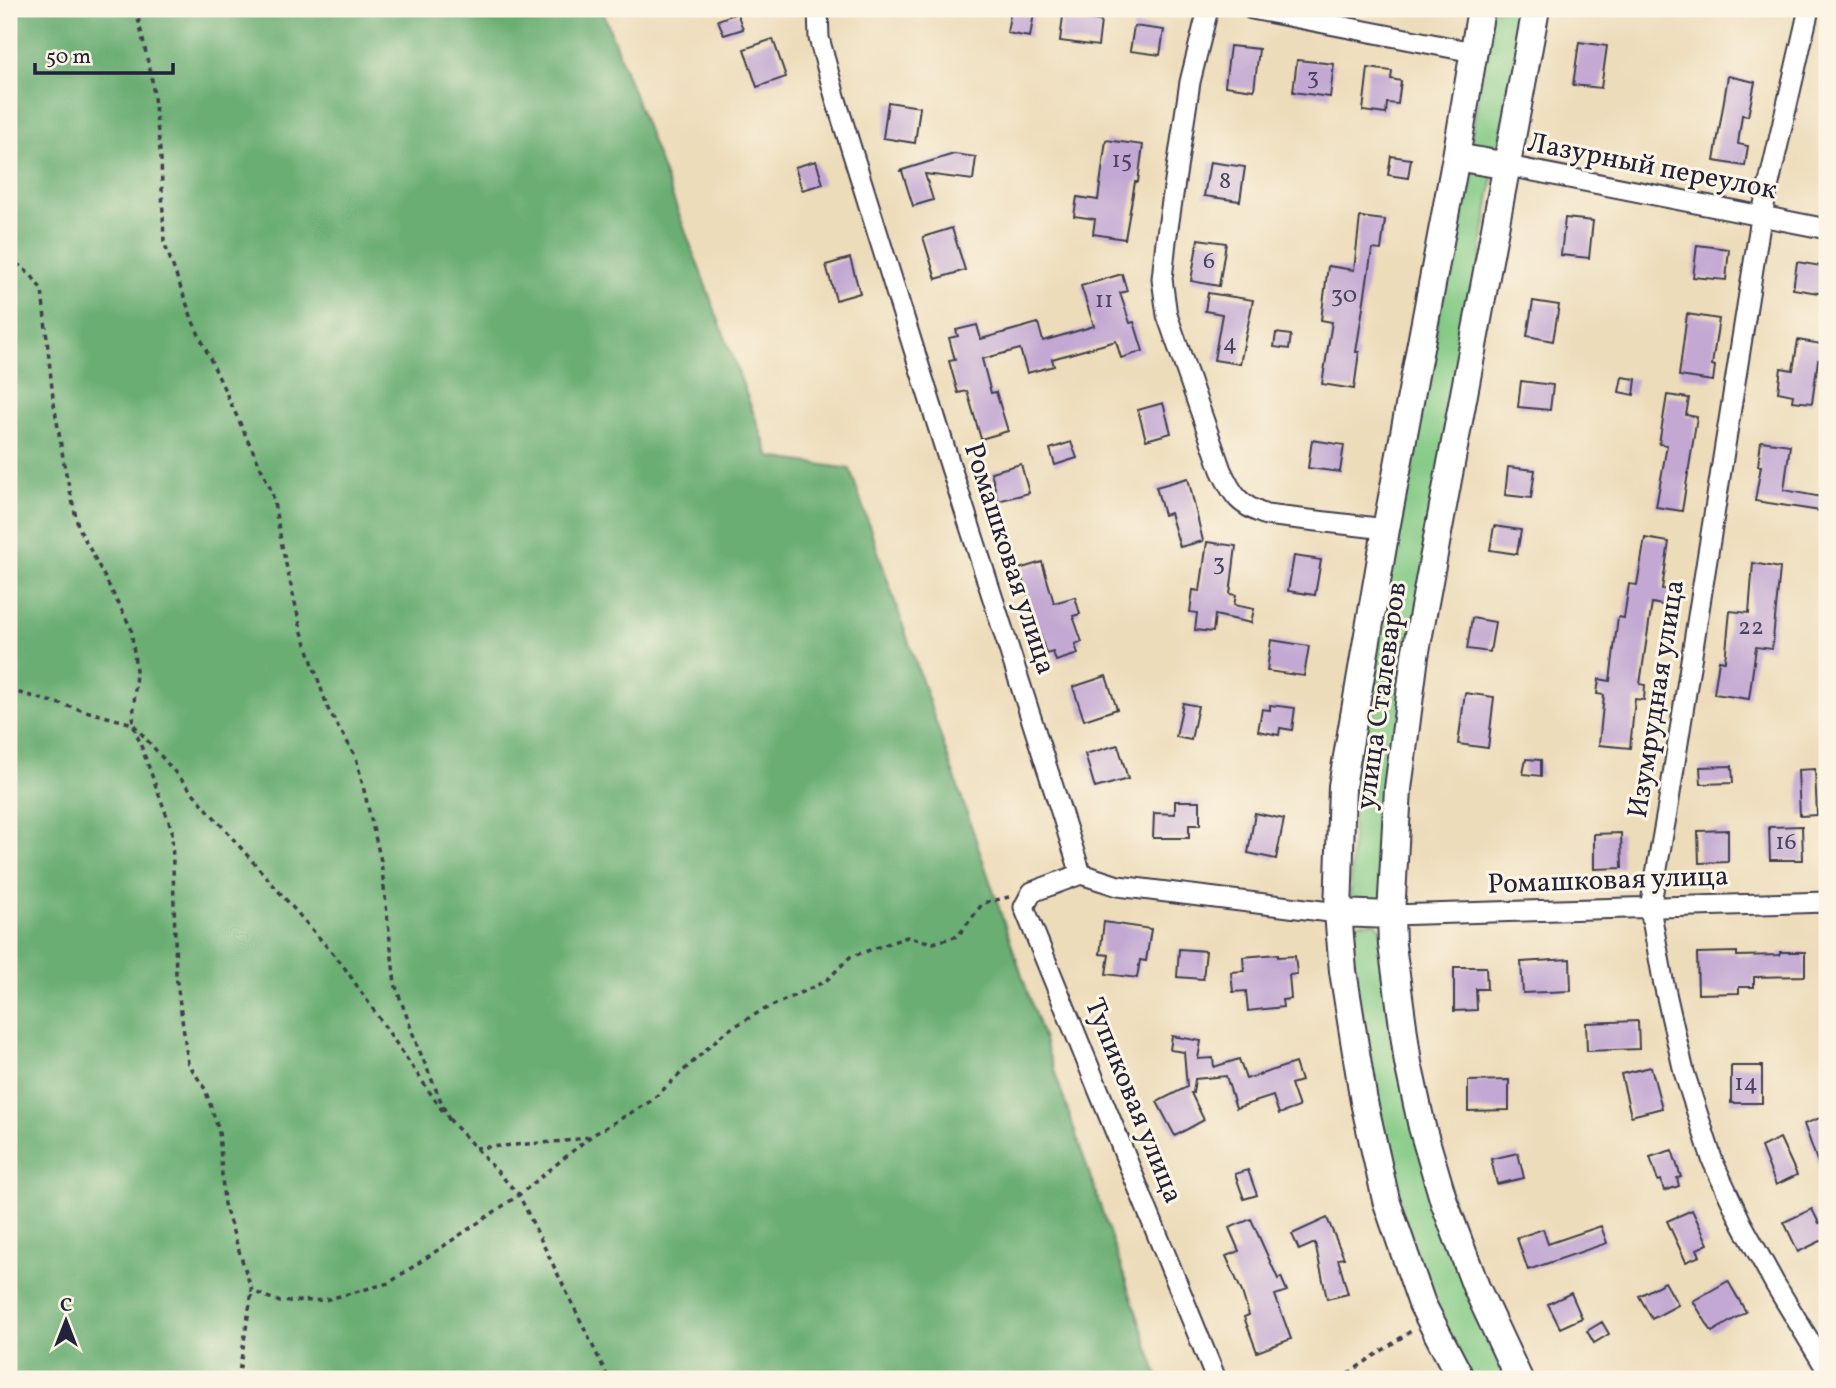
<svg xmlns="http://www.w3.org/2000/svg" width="1836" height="1388" viewBox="0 0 1836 1388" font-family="Vollkorn,serif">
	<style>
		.green { fill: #84ca86; stroke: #537660; stroke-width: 2 }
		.forest { fill: #6bae73; stroke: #466857; stroke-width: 2 }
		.building { fill: #c2a8d3 }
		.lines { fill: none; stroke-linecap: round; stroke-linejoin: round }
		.minor-casing { stroke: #403e4e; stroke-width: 23 }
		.secondary-casing { stroke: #403e4e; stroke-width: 30 }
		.path { stroke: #403e4e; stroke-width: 3.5; stroke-dasharray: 5 5; stroke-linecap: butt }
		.minor { stroke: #fff; stroke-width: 19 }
		.secondary { stroke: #fff; stroke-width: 26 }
		.labels { text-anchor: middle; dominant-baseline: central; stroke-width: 6; stroke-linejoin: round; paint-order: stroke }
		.number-label { font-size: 24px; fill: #4a4461 }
		.street-label { font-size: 28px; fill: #22223b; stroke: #fcf5e5 }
	</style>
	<rect width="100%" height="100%" fill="#fcf5e5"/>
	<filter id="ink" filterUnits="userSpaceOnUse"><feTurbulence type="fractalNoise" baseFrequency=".0143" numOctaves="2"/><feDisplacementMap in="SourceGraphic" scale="14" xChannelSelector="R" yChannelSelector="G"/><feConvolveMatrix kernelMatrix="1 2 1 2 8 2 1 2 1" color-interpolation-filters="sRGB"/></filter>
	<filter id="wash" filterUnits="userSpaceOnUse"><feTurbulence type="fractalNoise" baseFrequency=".00686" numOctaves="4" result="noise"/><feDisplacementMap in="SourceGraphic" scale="28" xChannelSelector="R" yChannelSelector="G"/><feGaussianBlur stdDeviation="1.57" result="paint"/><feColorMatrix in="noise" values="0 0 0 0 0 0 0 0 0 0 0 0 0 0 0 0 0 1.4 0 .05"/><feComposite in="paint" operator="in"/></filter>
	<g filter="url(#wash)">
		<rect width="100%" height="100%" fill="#eddcba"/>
		<path class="green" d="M1491,9H1528L1498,152L1492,153L1470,146Z
			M1466,171L1493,175L1381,903L1350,901L1355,760Z
			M1375,922L1381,929L1387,983L1507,1379H1468L1440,1320L1387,1169L1356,987L1351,928L1356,923Z"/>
		<path class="forest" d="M9,9H602L770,457L850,469L1159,1379H9Z"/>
		<g id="blocks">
			<path class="building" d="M1011,9L1034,13L1030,37L1007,33Z
				M737,13L743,29L724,35L718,20Z
				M1063,16L1101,21L1098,46L1060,41Z
				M1134,26L1164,30L1160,55L1130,51Z
				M773,39L786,77L757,87L744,49Z
				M1579,42L1607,46L1601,88L1573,85Z
				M1230,46L1259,49L1254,90L1225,86Z
				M1297,60L1334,64L1330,97L1293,92Z
				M1368,68L1392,71L1391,79L1401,81L1398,104L1387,103L1386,114L1363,111Z
				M1728,76L1755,82L1748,116L1742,115L1738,144L1748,146L1745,166L1714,161Z
				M888,102L920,107L915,143L883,138Z
				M1106,140L1143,145L1138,182H1135L1125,239L1093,234L1095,219L1074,216L1077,197L1098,200Z
				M954,154L976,157L973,180L925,174L933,200L913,206L902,171H899Z
				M1391,156L1411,159L1408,178L1388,175Z
				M816,161L823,184L802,190L795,167Z
				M1210,162L1245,167L1240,201L1204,196Z
				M1360,217L1385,220L1381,250L1372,249L1356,352H1359L1354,389L1322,384L1332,322L1321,320L1328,266L1354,270Z
				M1565,218L1593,221L1589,258L1561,255Z
				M952,228L965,270L936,279L923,237Z
				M1198,239L1226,243L1219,286L1191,281Z
				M1697,245L1729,249L1726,280L1693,277Z
				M850,258L860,293L836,300L826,265Z
				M1797,262L1827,267L1825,294L1793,289Z
				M1122,274L1127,291L1120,293L1130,323L1134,322L1143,351L1121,358L1116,341L1052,359L1054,366L1027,373L1020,349L982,359L991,393L996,392L1008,431L981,439L967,391L958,393L949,361L955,360L949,338L958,336L956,330L977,325L981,339L1038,323L1043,341L1094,326L1081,286Z
				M1208,293L1253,300L1240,364L1214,360L1222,314L1205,311Z
				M1533,301L1559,305L1553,341L1527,336Z
				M1687,314L1719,319L1712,365L1715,366L1713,381L1679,376Z
				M1276,333L1291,335L1289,349L1274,347Z
				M1798,340L1827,345V361L1818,360L1812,403L1792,401L1793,395L1778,392L1781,368L1793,370Z
				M1622,377L1636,379L1634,395L1619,392Z
				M1521,381L1553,385L1550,410L1518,407Z
				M1667,395L1689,398L1686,415L1697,417L1682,511L1656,507L1667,445L1659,444Z
				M1163,403L1171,433L1146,440L1138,410Z
				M1312,440L1344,445L1340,472L1308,468Z
				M1761,441L1790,445L1784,490L1827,498V512L1755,501L1761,466H1758Z
				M1071,442L1077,458L1055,465L1050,449Z
				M1021,464L1029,493L998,501L991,472Z
				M1508,467L1535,470L1531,498L1505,495Z
				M1188,478L1203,541L1180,547L1170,513L1164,515L1156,487Z
				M1494,526L1521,530L1517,554L1490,550Z
				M1645,538L1669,542L1662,589L1669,590L1667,606L1652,603L1640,684L1645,685L1644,700L1635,699L1630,748L1599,745L1604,695L1597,694L1599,679L1610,681L1618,617L1624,618L1629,584L1637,585Z
				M1207,542L1236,546L1230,594L1236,595L1234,605L1254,609L1251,623L1215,615L1213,632L1195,630L1197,613L1190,612L1193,590L1200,591Z
				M1294,556L1321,560L1315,595L1288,591Z
				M1042,562L1054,603L1075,597L1080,614L1073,616L1082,642L1075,644L1078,654L1056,661L1053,652L1046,654L1019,569Z
				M1753,563L1780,568L1772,649L1756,647L1749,699L1714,694L1719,660L1725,661L1730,611L1749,613Z
				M1472,618L1495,622L1490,652L1467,649Z
				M1271,640L1309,646L1304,676L1267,671Z
				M1106,676L1117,709L1084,720L1073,687Z
				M1465,693L1494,697L1488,748L1458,744Z
				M1183,703L1198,706L1191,740L1176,737Z
				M1270,705L1295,708L1292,730L1280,728L1279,735L1258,731L1262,709L1270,710Z
				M1118,745L1128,779L1095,788L1085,754Z
				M1526,759L1541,760V776L1523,774Z
				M1732,766L1733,783L1701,784L1700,767Z
				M1815,769L1817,815L1800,816L1798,770Z
				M1175,801H1200V825H1189V838H1153L1154,813L1175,814Z
				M1255,813L1284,819L1276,859L1248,853Z
				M1802,826L1803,860H1770L1769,827Z
				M1728,830V862L1699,863L1698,831Z
				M1621,833L1622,868L1594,869V834Z
				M1104,922L1151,929L1146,961L1140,960L1137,978L1106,974L1109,955L1100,954Z
				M1179,949L1206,951L1203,979L1177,977Z
				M1737,952V956L1780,955V952H1805V976L1754,977V987H1739V993L1698,994L1697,953Z
				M1278,954V957L1295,956L1297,974L1289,975L1291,999L1282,1000L1283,1007L1248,1011L1246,991L1233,992L1231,972L1244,971L1243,957Z
				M1570,959L1571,991L1523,993L1521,962Z
				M1454,967H1486L1487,989H1476L1477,1010L1454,1011Z
				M1638,1021L1639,1049L1587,1051L1586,1023Z
				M1172,1036L1201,1041L1198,1059L1213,1058L1214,1067L1239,1059L1246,1079L1295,1063L1301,1081L1291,1084L1299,1107L1279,1114L1273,1096L1236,1108L1226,1076L1195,1079L1193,1093H1191L1204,1120L1175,1136L1157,1102L1187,1087L1184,1052L1170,1050Z
				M1731,1066H1762V1103H1731Z
				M1651,1067L1662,1108L1631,1116L1621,1074Z
				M1509,1080V1110L1468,1111V1081Z
				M1820,1118L1827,1137V1183H1825L1804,1124Z
				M1780,1138L1797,1175L1776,1185L1761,1147Z
				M1672,1150L1681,1177L1677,1178L1679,1186L1664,1191L1661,1180L1658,1181L1650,1157Z
				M1518,1153L1524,1178L1497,1184L1491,1159Z
				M1248,1170L1257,1195L1244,1199L1235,1174Z
				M1812,1209L1819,1223L1827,1220V1238L1798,1252L1784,1222Z
				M1692,1210L1708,1244L1697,1249L1700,1256L1686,1262L1667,1221Z
				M1327,1218L1344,1258L1338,1259L1348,1294L1327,1299L1315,1243L1299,1250L1292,1234Z
				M1251,1219L1278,1279L1281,1277L1287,1291L1275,1295L1291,1339L1257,1352L1244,1317L1249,1315L1242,1292L1226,1256L1239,1251L1229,1228Z
				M1601,1226L1607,1243L1528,1270L1517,1238L1543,1229L1548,1244Z
				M1728,1281L1746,1312L1712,1332L1693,1301Z
				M1665,1282L1678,1305L1652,1319L1639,1296Z
				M1571,1293L1582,1318L1560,1328L1548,1304Z
				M1602,1322L1609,1334L1594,1343L1587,1331Z"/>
		</g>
	</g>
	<g filter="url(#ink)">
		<use href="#blocks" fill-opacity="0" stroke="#403e4e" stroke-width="2"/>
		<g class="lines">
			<defs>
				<path id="minor" d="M818,9L819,38L836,100L945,449L1081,874
					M1208,9L1190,82L1166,241L1162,279L1167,315L1221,470C1233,496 1239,505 1266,515L1386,529
					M1252,9L1473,52
					M1809,9L1761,218L1668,806L1650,908L1663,980L1684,1072L1713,1162L1742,1224L1775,1284L1827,1370
					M1508,166L1827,229
					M1081,874L1032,892L1024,907L1216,1379
					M1081,874L1118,886L1338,913
					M1391,915L1827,902"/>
				<path id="secondary" d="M1456,157L1508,166
					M1338,913L1391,915
					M1461,1379L1422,1304L1386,1200L1364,1102L1343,971L1338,913L1342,786L1386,529L1456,157L1481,9
					M1519,1379L1476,1287L1444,1202L1422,1127L1408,1063L1392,945L1391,915L1398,789L1415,656L1536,9"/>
			</defs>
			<use href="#minor" class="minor-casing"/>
			<use href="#secondary" class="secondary-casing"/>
			<path class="path" d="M136,9L152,80L161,159L164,242L194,324L272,492L283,551L301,629L328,709L356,757L381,861L395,984L417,1045L449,1120
				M9,257L31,275L42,290L53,398L65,469L78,526L131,628L136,670L133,724L172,830L176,975L188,1063L205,1089L219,1131L224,1204L252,1291L280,1302L325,1300L389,1283L519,1195L591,1136L651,1101L725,1032L761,1011L826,981L850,957L907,937L933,943L958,936L983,903L1009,897
				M9,690L133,724L342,964L444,1113
				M449,1119L519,1195L609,1379
				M475,1148L566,1141L589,1137
				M238,1379L252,1291
				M1340,1379L1411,1331"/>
			<use href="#minor" class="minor"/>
			<use href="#secondary" class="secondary"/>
		</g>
	</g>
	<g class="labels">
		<g class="number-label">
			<text x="1313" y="78">3</text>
			<text x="1122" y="161">15</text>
			<text x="1225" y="182">8</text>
			<text x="1209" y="262">6</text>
			<text x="1344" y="296">30</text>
			<text x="1104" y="301">11</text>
			<text x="1230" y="344">4</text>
			<text x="1219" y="564">3</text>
			<text x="1751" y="628">22</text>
			<text x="1786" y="843">16</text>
			<text x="1746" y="1084">14</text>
		</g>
		<g class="street-label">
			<text transform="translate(1652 167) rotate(11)">Лазурный переулок</text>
			<text transform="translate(1009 559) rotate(72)">Ромашковая улица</text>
			<text transform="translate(1382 696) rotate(-82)">улица Сталеваров</text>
			<text transform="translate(1657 699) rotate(-81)">Изумрудная улица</text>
			<text transform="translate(1608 881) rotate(-2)">Ромашковая улица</text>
			<text transform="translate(1133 1101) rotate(68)">Тупиковая улица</text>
		</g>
	</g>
	<rect width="1836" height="1388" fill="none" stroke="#fcf5e5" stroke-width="35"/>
	<g transform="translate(66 1321)" stroke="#fcf5e5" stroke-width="5" paint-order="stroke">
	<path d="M0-5L12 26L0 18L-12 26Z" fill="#22223b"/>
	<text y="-10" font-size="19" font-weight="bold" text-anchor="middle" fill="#22223b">С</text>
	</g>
	<path d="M35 63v10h138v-10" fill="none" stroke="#22223b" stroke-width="3.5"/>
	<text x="46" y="63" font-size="21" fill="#22223b" stroke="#fcf5e5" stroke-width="5" paint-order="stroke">50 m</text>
</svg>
